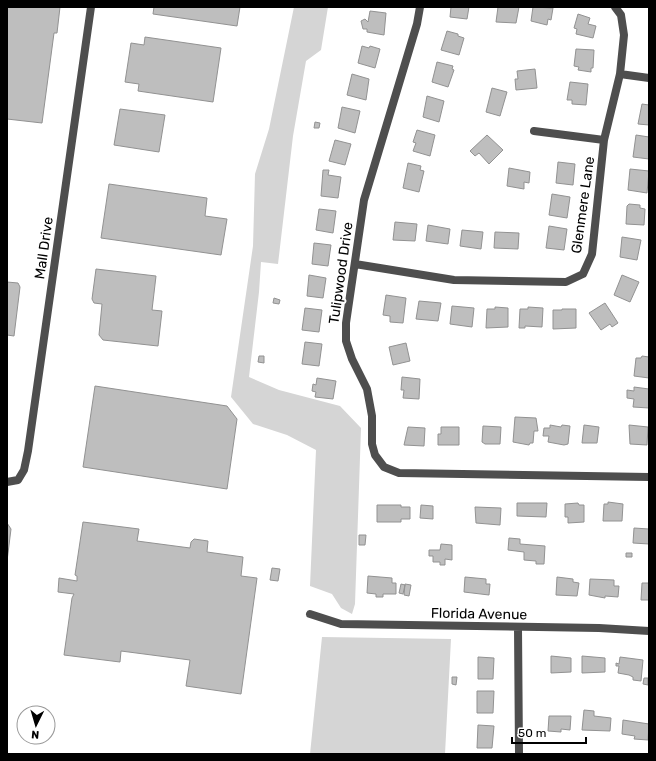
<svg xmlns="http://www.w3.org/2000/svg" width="656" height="761" viewBox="0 0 656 761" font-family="Rubik,sans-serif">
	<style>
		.green { fill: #d5d5d5 }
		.building { fill: #bebebe; stroke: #929292 }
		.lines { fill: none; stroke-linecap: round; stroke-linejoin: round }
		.street { stroke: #4e4e4e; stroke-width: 8 }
		.labels { text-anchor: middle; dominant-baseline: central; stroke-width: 4; stroke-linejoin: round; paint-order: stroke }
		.street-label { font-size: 14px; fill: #000; stroke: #fff }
	</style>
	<rect width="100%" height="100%" fill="#fff"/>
	<path class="green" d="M294,7H328L321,50L306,61L293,136L278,264L261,262L259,292L249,377L279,390L340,406L361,428L355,604L352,614L341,608L332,594L310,586L316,450L287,435L253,424L231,397L253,246L255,174L269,129Z
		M322,637L451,639L445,754H310Z"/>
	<path class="building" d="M7,7H60L57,33H54L42,123L7,119Z
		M154,7H240L237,26L153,14Z
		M451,7H469L467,19L450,17Z
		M498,7H519L516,23L496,22Z
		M533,7L553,8L551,20L548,19L547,25L531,21Z
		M370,11L386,13L384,35L367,32V29H363L361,21L365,19L368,22Z
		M578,14L590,18L588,24L596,26L593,38L576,34L577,29L574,28Z
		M447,31L458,34V36L464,38L459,55L441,50Z
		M145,37L221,48L213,102L138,91L139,84L125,82L131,43L144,45Z
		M362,46L369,48L370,46L380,49L375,68L358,63Z
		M576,49L594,50L593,68H591V72L578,70L579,67L574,66Z
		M437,62L453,66L452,69L454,70L448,87L432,82Z
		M535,69L537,88L516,90L515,79H518L517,71Z
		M352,74L369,79L366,100L347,95Z
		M570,82L588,84L586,105L572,104V100H567Z
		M492,88L507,92L500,116L486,112Z
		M427,96L444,101L439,122L423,117Z
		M642,104L649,105V125L638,124Z
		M342,107L360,111L355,133L338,128Z
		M120,109L165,115L159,152L114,145Z
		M315,122L320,123L319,128H314Z
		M417,130L435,135L430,156L413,151L416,143L413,142Z
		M487,135L503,150L489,164L479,153L475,156L470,151Z
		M636,135L649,137V159L633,157Z
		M335,140L351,144L345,165L329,161Z
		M558,162L575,164L573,185L556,183Z
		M408,163L421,166L420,170L424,171L419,192L403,188Z
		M509,168L530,172L529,183L524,182V189L507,186Z
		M630,169L649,171L647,193L628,190Z
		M323,170H329L328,175L341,177L338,198L321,196Z
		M109,184L207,198L205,216L227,219L221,255L101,238Z
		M552,194L570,197L567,218L549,215Z
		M629,204L640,205V208L645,209L644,225L626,224L627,206Z
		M319,209L336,211L333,233L316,230Z
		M395,222L417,224L415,241L393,240Z
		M428,225L450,229L448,244L426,241Z
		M549,226L567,229L564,250L546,248Z
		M462,230L483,232L481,249L460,246Z
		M495,232L519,233L518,249L494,248Z
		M622,237L641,240L637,260L620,257Z
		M314,243L331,245L328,266L312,264Z
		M96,269L156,276L152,310L162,311L158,346L103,340L99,335L102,304L94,303L92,299Z
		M309,275L326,278L323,298L307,296Z
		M622,275L639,282L630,302L614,295Z
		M7,282L18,283L20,287L14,336L7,335Z
		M386,295L406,298L403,323L390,322V316L383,315Z
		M274,298L280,300L279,304L273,303Z
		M419,301L441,303L438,321L416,319Z
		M605,303L618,323L612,327L610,324L601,330L589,313Z
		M452,306L474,308L472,327L450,324Z
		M495,307L508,308V327L486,328L487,309H495Z
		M528,307L543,308L542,327L525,326V328H519L520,309H528Z
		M305,308L322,310L319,332L302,330Z
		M562,309H576V328L553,329V310H562Z
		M305,342L322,344L319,366L302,364Z
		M406,343L410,361L393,365L389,347Z
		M259,356H264V363L258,362Z
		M642,356L649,357V378L634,376L636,358H641Z
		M402,377L420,379L419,399L403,398L404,390H401Z
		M317,378L336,381L333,399L315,397L316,392L312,391L313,384L316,385Z
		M95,386L227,406L237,419L227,489L83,467Z
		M634,387L649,389V408L633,407L634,399L627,398V390L634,391Z
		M515,417L536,418L538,431H534L533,443H530L529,445L513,442Z
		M550,425L561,427L562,425L570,426L568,444L564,445L548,442L549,436H543L544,428H550Z
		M584,425L599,427L597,443H582Z
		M629,425L648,427L647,445L630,444Z
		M483,426L501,427L500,444H485L482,442Z
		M408,427L425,428L424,446L404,445Z
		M441,427H459V445H438V434H441Z
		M608,502L623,504L622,521H603L604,504H608Z
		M517,503H547L546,517L517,516Z
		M578,503L579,505H584V522L568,523V517H565V504Z
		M377,505H401V507H410V519H401V522H377Z
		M421,505L433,506V519L420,518Z
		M475,507L501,508L500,525L476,523Z
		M83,522L139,529L137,541L190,548L191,542L194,539L208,541L207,552L243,557L241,576L257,578L241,694L186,686L190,660L121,651L120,662L64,655L72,598L74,594L58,592L59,578L77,581V576L75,575Z
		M7,523L11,529L7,561Z
		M634,528L649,529V544L633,543Z
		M359,535H366L365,545H359Z
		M509,538L520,539V544L545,546L544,564H536V561L524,560V552L508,550Z
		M441,544L452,545V560L445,559V565H440V562H433V556H429V550H440Z
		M626,553H632V557H626Z
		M272,568L280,569L278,581L270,580Z
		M368,576L392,578V583H396V594H383V597H376V594L367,593Z
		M465,577L486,579V584H490L489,595L464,592Z
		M557,577L573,579V582L579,583L577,596L556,595Z
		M590,579L614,580V586H619L618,597L605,596V598L589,595Z
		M642,583H649V600H641Z
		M401,584L405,585L403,594L399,593Z
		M405,584L411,585L409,596L404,595Z
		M551,656L571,658V672L551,673Z
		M582,656L605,658V672L582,673Z
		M478,657L494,658L493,679H478Z
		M620,657L643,660L641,681L633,680V677L629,675L618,673L619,666H616V663L619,664Z
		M452,677H457L456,685L452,684Z
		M644,678H648V685L643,684Z
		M477,691H494L493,713H477Z
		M584,710L594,711V716L611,718L610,731L582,730Z
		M549,716H571L570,730L561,729V732L548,731Z
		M623,720L649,724L648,740L634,739L635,736L622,734Z
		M478,725L494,726L492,748H477Z"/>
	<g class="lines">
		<path class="street" d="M420,7L417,24L364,200L346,323V341L352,359L367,389L372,416V444L375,455L384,467L399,473L649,477
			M620,74L649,78
			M534,131L604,140
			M355,264L454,280L566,282L583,274L592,254L604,140L620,74L624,35L621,15L615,7
			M7,482L18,480L24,470L28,451L91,7
			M310,614L341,624L599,628L649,631
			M518,628L519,754"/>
	</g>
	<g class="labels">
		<g class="street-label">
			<text transform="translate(583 205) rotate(-82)">Glenmere Lane</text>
			<text transform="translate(44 248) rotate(-82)">Mall Drive</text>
			<text transform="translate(341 273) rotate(-82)">Tulipwood Drive</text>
			<text transform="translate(479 614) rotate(1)">Florida Avenue</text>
		</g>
	</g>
	<rect width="656" height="761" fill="none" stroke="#000000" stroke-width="16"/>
	<g transform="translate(36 725) rotate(185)"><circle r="19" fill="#ffffff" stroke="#999999"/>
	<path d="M0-3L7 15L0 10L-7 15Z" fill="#000000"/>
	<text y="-6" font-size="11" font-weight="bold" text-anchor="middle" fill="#000000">N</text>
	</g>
	<path d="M512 737v6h74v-6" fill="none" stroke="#000000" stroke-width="2"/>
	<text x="518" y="737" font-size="12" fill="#000000" stroke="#ffffff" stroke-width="3" paint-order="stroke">50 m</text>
</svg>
